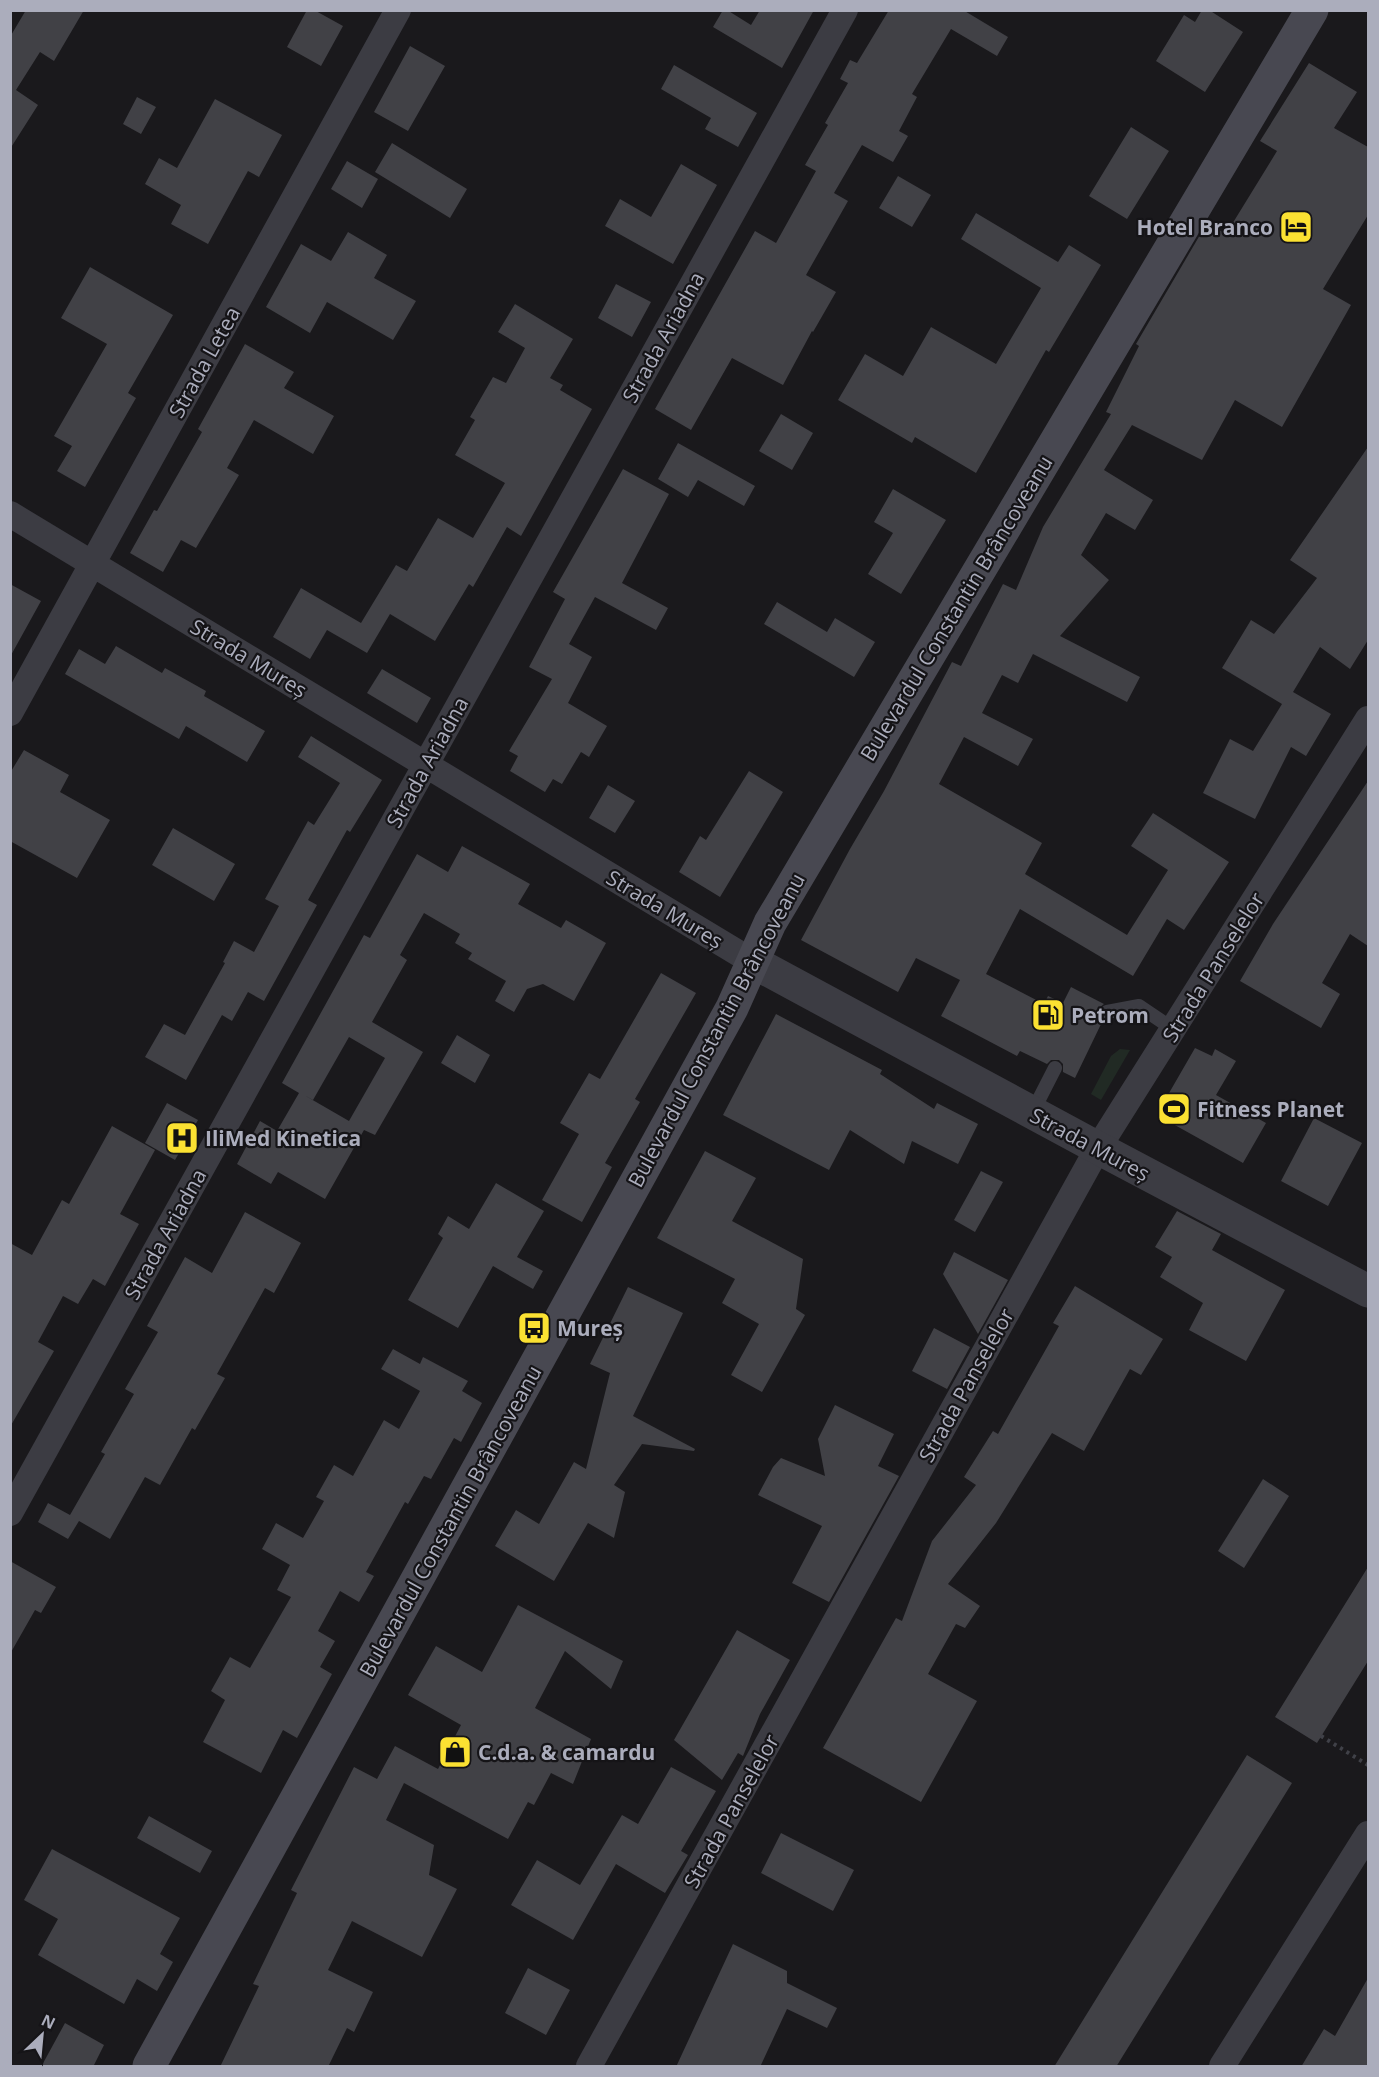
<svg xmlns="http://www.w3.org/2000/svg" width="1379" height="2077" viewBox="0 0 1379 2077" font-family="'Open Sans',sans-serif">
	<style>
		.green { fill: #212a24 }
		.building { fill: #414146; fill-rule: evenodd }
		.lines { fill: none; stroke-linecap: round; stroke-linejoin: round }
		.path { stroke: #404148; stroke-width: 4; stroke-dasharray: 3 4.5; stroke-linecap: butt }
		.service { stroke: #3c3c43; stroke-width: 14 }
		.minor { stroke: #3c3c43; stroke-width: 26 }
		.tertiary { stroke: #3c3c43; stroke-width: 33 }
		.secondary { stroke: #484851; stroke-width: 33 }
		.labels { text-anchor: middle; dominant-baseline: central; stroke-width: 4.5; stroke-linejoin: round; paint-order: stroke }
		.poi-label { font-size: 21px; font-weight: bold; fill: #abadbc; stroke: #151417; text-anchor: start }
		.street-label { font-size: 21px; fill: #abadbc; stroke: #151417 }
	</style>
	<rect width="100%" height="100%" fill="#1a191c"/>
	<path class="green" d="M1120,1049L1130,1050L1101,1100L1091,1094L1111,1056Z"/>
	<path class="building" d="M26,10H84L54,61L40,52L16,90L38,105L10,149V37Z
		M307,10H314L343,26L321,66L287,47Z
		M723,10H727L751,25L760,10H814L782,68L713,27Z
		M889,10H963L1008,37L997,56L951,29L912,94L917,97L899,131L908,136L893,162L862,145L834,193L848,201L806,275L836,292L813,332L812,331L783,385L732,358L691,430L655,409L755,231L776,243L816,171L805,165L828,125L825,123L848,83L840,79L850,60L857,63Z
		M1202,10H1209L1243,32L1205,92L1156,61L1184,15L1195,22Z
		M410,46L445,66L408,131L374,112Z
		M1309,63L1357,92L1334,128L1368,147V215L1323,289L1351,305L1282,427L1235,400L1202,460L1132,425L1104,470L1153,500L1135,530L1106,513L1081,555L1109,580L1060,636L1140,677L1127,702L1033,654L1018,683L1002,675L982,713L1033,739L1018,766L964,737L939,784L1042,843L1025,874L1127,935L1168,870L1131,846L1153,813L1229,862L1184,930L1167,919L1133,976L1020,909L986,974L1044,1004L1048,996L1063,1003L1071,987L1104,1004L1099,1008L1098,1013L1103,1020L1075,1078L1063,1072V1064L1059,1060H1051L1047,1064L1020,1051L1017,1056L941,1016L960,980L916,958L898,992L801,940L850,849L884,791L952,662L961,666L1003,584L1016,590L1043,527L1111,414L1106,412L1139,346L1136,344L1207,223L1226,234L1277,151L1260,141Z
		M674,65L757,113L738,147L705,129L711,118L661,89Z
		M137,97L156,107L141,134L123,124Z
		M215,99L282,135L259,177L248,171L208,244L171,224L181,205L145,184L159,158L177,168Z
		M1131,127L1169,151L1127,219L1089,196Z
		M392,143L467,189L450,218L375,172Z
		M347,161L378,179L362,208L331,189Z
		M681,164L717,185L673,264L605,226L620,199L651,217Z
		M898,176L931,195L912,227L879,208Z
		M976,213L1058,262L1069,245L1101,265L1049,352L1046,350L976,473L915,437L912,443L838,400L865,354L903,376L931,327L996,364L1041,288L961,239Z
		M348,232L387,255L374,278L416,301L393,340L327,302L310,333L266,307L301,244L331,261Z
		M90,267L173,315L128,393L136,398L85,487L57,471L72,446L54,436L107,344L61,318Z
		M616,284L651,302L632,337L598,318Z
		M515,304L573,339L550,378L563,385L560,390L592,409L521,536L507,527L473,587L469,584L435,641L390,614L367,653L327,630L310,659L273,637L301,588L361,623L396,565L407,571L438,518L473,538L505,483L455,455L475,420L470,417L493,377L506,383L525,348L498,332Z
		M245,344L294,372L284,388L334,416L313,454L254,420L227,468L239,475L196,548L181,540L163,572L130,553L154,510L157,511L202,432L198,429Z
		M781,414L813,433L792,470L759,451Z
		M678,443L755,486L744,506L698,480L688,497L658,479Z
		M1368,447V640L1350,669L1320,647L1293,692L1331,714L1306,756L1291,747L1255,819L1203,793L1230,739L1253,751L1282,704L1222,668L1251,620L1274,634L1317,578L1290,560Z
		M623,469L669,494L622,583L668,608L656,630L595,597L569,644L592,657L568,703L607,726L589,757L581,752L562,784L553,779L545,792L510,771L518,756L509,751L552,679L529,667L565,599L553,592Z
		M893,489L946,520L901,594L868,574L893,533L874,522Z
		M10,584L41,601L10,657Z
		M777,602L827,632L835,618L875,642L854,677L764,624Z
		M116,646L162,673L165,668L206,691L204,696L265,731L247,762L186,726L179,739L65,674L79,649L105,664Z
		M382,669L431,698L417,723L367,693Z
		M311,736L382,780L350,832L347,830L308,900L317,905L264,1001L248,992L232,1021L222,1015L186,1080L145,1057L164,1024L185,1035L225,963L223,962L234,941L254,952L279,906L265,899L308,821L314,825L340,783L298,757Z
		M24,750L69,775L60,792L110,820L77,878L10,841V773Z
		M749,771L783,792L720,897L679,872L700,836L706,840Z
		M1368,781V946L1350,934L1322,983L1340,994L1321,1028L1240,981L1273,924Z
		M608,785L635,801L615,833L589,818Z
		M173,828L235,864L214,901L152,865Z
		M462,846L530,884L518,904L561,928L566,920L606,943L574,1001L543,984L527,989L514,1012L495,1001L506,981L468,959L472,953L455,943L460,934L424,913L400,955L407,960L372,1022L423,1052L375,1135L364,1130L325,1199L278,1172L271,1184L237,1164L260,1121L277,1131L299,1093L282,1083L364,935L370,938L417,854L448,872ZM349,1037L385,1058L349,1121L304,1095L313,1100Z
		M661,973L696,993L635,1099L640,1102L605,1163L612,1167L582,1222L542,1200L579,1134L560,1123L589,1073L600,1079Z
		M776,1014L882,1070L880,1074L934,1109L937,1103L978,1124L958,1164L912,1141L904,1164L850,1130L829,1170L723,1115Z
		M457,1035L490,1055L475,1083L441,1063Z
		M1195,1048L1212,1056L1215,1049L1236,1061L1216,1095L1266,1123L1243,1163L1173,1124L1165,1100Z
		M167,1103L198,1120L175,1160L145,1143Z
		M1314,1118L1362,1143L1328,1206L1281,1181Z
		M112,1126L155,1150L120,1214L139,1224L105,1286L93,1279L78,1304L63,1296L38,1342L54,1351L10,1427V1243L32,1255L62,1200L69,1204Z
		M705,1151L756,1178L732,1221L803,1259L796,1309L805,1315L762,1392L731,1375L759,1324L722,1303L735,1279L657,1238Z
		M981,1171L1003,1182L975,1232L954,1220Z
		M496,1183L544,1211L517,1257L543,1271L533,1289L493,1266L458,1328L408,1300L443,1238L438,1234L448,1216L469,1229Z
		M1177,1211L1221,1234L1212,1250L1285,1290L1246,1361L1189,1330L1203,1303L1160,1277L1172,1257L1155,1247Z
		M245,1212L301,1243L274,1293L265,1288L217,1374L225,1378L195,1430L192,1428L160,1485L145,1477L110,1539L79,1521L68,1539L38,1522L48,1503L70,1515L105,1454L101,1452L134,1394L125,1389L158,1332L147,1326L185,1257L212,1273Z
		M954,1252L1008,1280L978,1334L943,1274Z
		M1075,1286L1163,1339L1141,1375L1130,1369L1084,1451L1052,1433L996,1523L948,1584L980,1606L965,1628L956,1624L928,1674L977,1701L921,1802L823,1748L896,1618L902,1621L932,1541L976,1485L964,1477L993,1431L998,1434L1059,1326L1053,1323Z
		M628,1287L683,1313L633,1416L695,1449L694,1451L642,1444L614,1485L625,1492L614,1538L588,1523L554,1581L495,1546L516,1510L539,1524L574,1462L586,1469L610,1373L590,1364Z
		M934,1328L970,1347L947,1389L912,1371Z
		M393,1349L420,1364L423,1357L468,1381L462,1391L482,1403L461,1442L454,1438L431,1479L424,1476L408,1504L405,1502L366,1572L374,1576L359,1602L340,1591L318,1631L335,1641L320,1667L332,1674L297,1738L283,1730L261,1773L203,1742L225,1700L211,1691L230,1657L250,1668L291,1597L277,1590L290,1565L262,1549L276,1523L303,1538L324,1501L316,1497L334,1465L353,1476L384,1420L399,1429L420,1391L381,1369Z
		M835,1405L894,1434L878,1466L899,1476L829,1602L792,1583L822,1526L758,1495L773,1467L781,1458L825,1476L818,1439Z
		M1263,1479L1289,1496L1244,1568L1218,1551Z
		M10,1561L56,1587L41,1613L35,1610L10,1654Z
		M1368,1567V1661L1317,1743L1275,1717Z
		M518,1605L623,1661L611,1689L565,1651L535,1708L591,1739L573,1784L551,1773L534,1805L528,1802L508,1839L404,1783L386,1820L434,1845L429,1875L457,1889L422,1957L352,1921L328,1970L373,1992L354,2032L347,2028L328,2067H220L259,1986L253,1984L297,1893L291,1890L354,1767L377,1779L395,1746L438,1769L461,1725L408,1695L436,1646L482,1672Z
		M737,1630L790,1660L760,1714L743,1756L738,1753L722,1780L674,1740Z
		M1247,1755L1292,1783L1116,2067H1054Z
		M671,1767L716,1791L681,1851L688,1855L665,1893L616,1864L573,1940L511,1905L537,1860L580,1885L622,1815L638,1824Z
		M149,1816L212,1851L200,1873L137,1838Z
		M781,1833L854,1870L833,1911L761,1873Z
		M52,1849L180,1918L160,1954L173,1962L157,1991L137,1979L124,2004L38,1955L58,1919L24,1900Z
		M733,1944L787,1971V1983L837,2008L827,2028L787,2009L760,2067H676Z
		M528,1968L570,1990L546,2035L505,2013Z
		M1368,1978V2067H1301L1324,2029L1335,2036Z
		M65,2023L104,2045L93,2067H41Z"/>
	<g class="lines">
		<path class="path" d="M1321,1736L1368,1765"/>
		<path class="service" d="M1107,1012L1139,1006L1173,1029
			M1032,1113L1055,1068"/>
		<path class="minor" d="M10,514L753,962
			M10,713L398,10
			M10,1513L845,10
			M589,2066L1098,1148L1368,719
			M1222,2066L1368,1834"/>
		<path class="tertiary" d="M753,962L1098,1148L1368,1291"/>
		<path class="secondary" d="M149,2066L732,1008L770,923L1312,10"/>
	</g>
	<defs>
		<symbol id="hotel-square" viewBox="-11 -11 22 22"><rect x="-9" y="-9" width="18" height="18" rx="4" fill="#fbe132" stroke="#151417"/><path d="M-6-4.5h1.5V1H6V5H4.5V3h-9V5H-6ZM-4 0a1.8 1.8 0 1 1 3.6 0ZM.5 0V-2.5h3Q6-2.5 6 0Z" fill="#111"/></symbol>
		<symbol id="fuel-square" viewBox="-11 -11 22 22"><rect x="-9" y="-9" width="18" height="18" rx="4" fill="#fbe132" stroke="#151417"/><path d="M-5.5-6h7V0h2V4h1.3V-2.5L3-4.5l.8-.8L6-3V5H2.5V1h-1V6h-7ZM-4.2-4.7v3.2H.2V-4.7Z" fill="#111"/></symbol>
		<symbol id="stadium-square" viewBox="-11 -11 22 22"><rect x="-9" y="-9" width="18" height="18" rx="4" fill="#fbe132" stroke="#151417"/><path d="M0-5a6.5 5 0 1 0 0 10a6.5 5 0 1 0 0-10ZM-3.5-1.8h7v3.6h-7Z" fill="#111"/></symbol>
		<symbol id="hospital-square" viewBox="-11 -11 22 22"><rect x="-9" y="-9" width="18" height="18" rx="4" fill="#fbe132" stroke="#151417"/><path d="M-5-5h3v3.5h4V-5h3V5h-3V1.5h-4V5h-3Z" fill="#111"/></symbol>
		<symbol id="bus-square" viewBox="-11 -11 22 22"><rect x="-9" y="-9" width="18" height="18" rx="4" fill="#fbe132" stroke="#151417"/><path d="M-5-6H5V4H4V6H2V4H-2V6H-4V4H-5ZM-3.5-4V0h7V-4ZM-3.5 1.2v1.5H-2V1.2ZM2 1.2v1.5H3.5V1.2Z" fill="#111"/></symbol>
		<symbol id="shop-square" viewBox="-11 -11 22 22"><rect x="-9" y="-9" width="18" height="18" rx="4" fill="#fbe132" stroke="#151417"/><path d="M-5-2.5h2.3a2.7 3.5 0 0 1 5.4 0H5L5.5 6h-11ZM-1.5-2.5h3a1.5 2.3 0 0 0-3 0Z" fill="#111"/></symbol>
	</defs>
	<g fill-rule="evenodd">
		<use href="#hotel-square" x="1277" y="208" width="38" height="38"/>
		<use href="#fuel-square" x="1029" y="996" width="38" height="38"/>
		<use href="#stadium-square" x="1155" y="1090" width="38" height="38"/>
		<use href="#hospital-square" x="163" y="1119" width="38" height="38"/>
		<use href="#bus-square" x="515" y="1309" width="38" height="38"/>
		<use href="#shop-square" x="436" y="1733" width="38" height="38"/>
	</g>
	<g class="labels">
		<g class="poi-label">
			<text x="1273" y="227" text-anchor="end">Hotel Branco</text>
			<text x="1071" y="1015">Petrom</text>
			<text x="1197" y="1109">Fitness Planet</text>
			<text x="205" y="1138">IliMed Kinetica</text>
			<text x="557" y="1328">Mureș</text>
			<text x="478" y="1752">C.d.a. &amp; camardu</text>
		</g>
		<g class="street-label">
			<text transform="translate(663 337) rotate(-61)">Strada Ariadna</text>
			<text transform="translate(204 362) rotate(-61)">Strada Letea</text>
			<text transform="translate(956 608) rotate(-59)">Bulevardul Constantin Brâncoveanu</text>
			<text transform="translate(249 658) rotate(31)">Strada Mureș</text>
			<text transform="translate(427 762) rotate(-61)">Strada Ariadna</text>
			<text transform="translate(665 909) rotate(31)">Strada Mureș</text>
			<text transform="translate(1213 967) rotate(-58)">Strada Panselelor</text>
			<text transform="translate(716 1030) rotate(-62)">Bulevardul Constantin Brâncoveanu</text>
			<text transform="translate(1090 1144) rotate(28)">Strada Mureș</text>
			<text transform="translate(165 1234) rotate(-61)">Strada Ariadna</text>
			<text transform="translate(966 1385) rotate(-61)">Strada Panselelor</text>
			<text transform="translate(450 1521) rotate(-61)">Bulevardul Constantin Brâncoveanu</text>
			<text transform="translate(731 1811) rotate(-61)">Strada Panselelor</text>
		</g>
	</g>
	<rect width="1379" height="2077" fill="none" stroke="#abadbc" stroke-width="24"/>
	<g transform="translate(42 2035) rotate(26)" stroke="#151417" stroke-width="4.5" paint-order="stroke">
	<path d="M0-4.5L10 22L0 15L-10 22Z" fill="#abadbc"/>
	<text y="-9" font-size="16" font-weight="bold" text-anchor="middle" fill="#abadbc">N</text>
	</g>
</svg>
